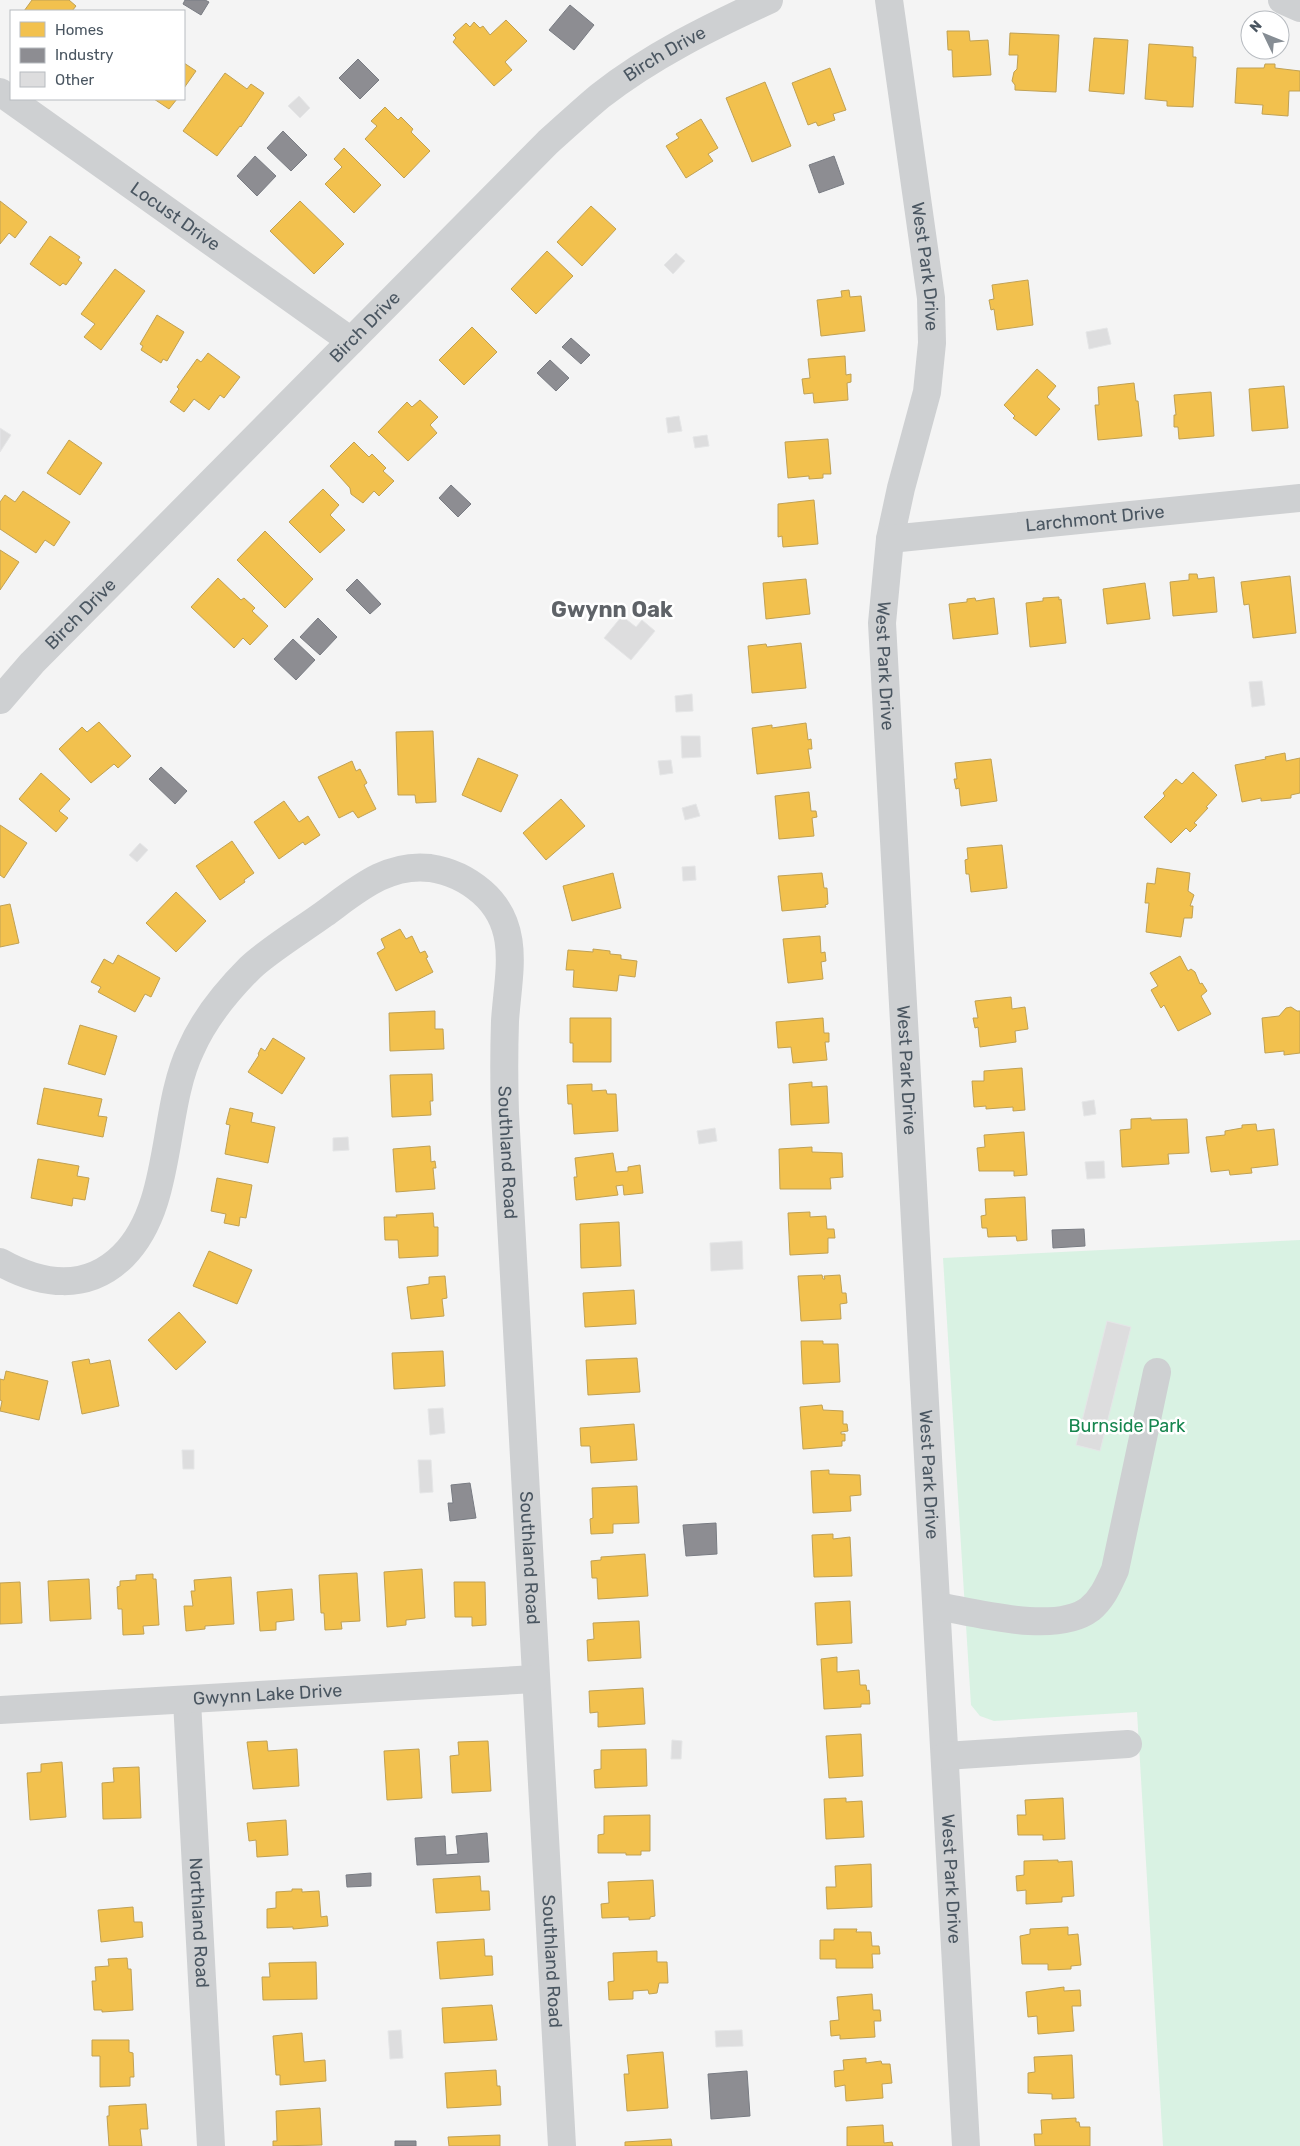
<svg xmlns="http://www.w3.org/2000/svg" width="1300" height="2146" viewBox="0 0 1300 2146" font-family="Rubik,sans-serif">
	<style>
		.green { fill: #d9f2e3 }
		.homes { fill: #f2c14e; stroke: #c0a154 }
		.industry { fill: #8d8d92; stroke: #797c83 }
		.building { fill: #ddddde; stroke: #e5e6e7 }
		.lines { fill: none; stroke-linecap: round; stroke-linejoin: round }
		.minor { stroke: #ced0d2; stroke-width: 28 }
		.labels { text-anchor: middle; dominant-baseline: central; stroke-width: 5; stroke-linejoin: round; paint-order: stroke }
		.street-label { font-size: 18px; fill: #4a5661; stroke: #fff }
		.park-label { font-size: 18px; fill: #17864f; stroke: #fff }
		.district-label { font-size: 22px; font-weight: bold; fill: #5f6368; stroke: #fff }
	</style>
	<rect width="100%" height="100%" fill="#f4f4f4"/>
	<path class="green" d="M1300,1240V2146H1163L1137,1712L994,1721L980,1716L971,1705L943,1258Z"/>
	<path class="homes" d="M32,0H69L76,6L72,11H24Z
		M506,20L527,41L505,62L512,70L494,86L453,42L456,38L453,35L466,23L470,27L474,22L480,28L483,26L490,35Z
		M947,31H969L970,41L988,40L991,75L953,77L952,50H948Z
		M1010,33L1059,35L1056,92L1015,90V85L1012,81L1014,72L1017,69L1018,55H1009Z
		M1094,38L1128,40L1124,94L1089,91Z
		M1149,44L1193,47V57H1196L1193,107L1167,106V101L1145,99Z
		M184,63L196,71L184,88Z
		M1265,64H1275V68L1300,71V91H1289L1288,116L1262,114L1263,105L1235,103L1237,68H1264Z
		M830,68L846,110L833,114L835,120L818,126L816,122L808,125L792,83Z
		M225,73L247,89L251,84L264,93L241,127L240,126L217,156L183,131Z
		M765,82L791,146L752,162L726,98Z
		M154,99H177L169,109Z
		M385,107L398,120L401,117L413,129L411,132L430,151L404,178L365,139L377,126L371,121Z
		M701,119L718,148L708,154L713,161L686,178L666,146L679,138L676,134Z
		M344,148L381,185L354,213L325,184L342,167L334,159Z
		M0,201L27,222L15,238L9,233L0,244Z
		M300,201L344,244L314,274L270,231Z
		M591,206L616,229L582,266L557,242Z
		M50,236L80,257L78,260L82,263L66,285L63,283L60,286L30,264Z
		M547,251L573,276L536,314L511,289Z
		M115,269L145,291L101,350L84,337L95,324L81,314Z
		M1028,280L1033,325L997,330L994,309L991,310L989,300L994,299L992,285Z
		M849,290L850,297L861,296L865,331L821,336L817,300L842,297L841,291Z
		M157,315L184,332L167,361L163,359L161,363L141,350L143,346L140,344Z
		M472,327L497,352L464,385L439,360Z
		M208,353L240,377L224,398L220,395L209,410L194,399L184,412L170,402L179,389L177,387L197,359L201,362Z
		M845,356L846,375L851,374V382L847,383L848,400L814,403L813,393L804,394L802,379L810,378L808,359Z
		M1037,369L1056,386L1047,397L1060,409L1036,436L1013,418L1015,416L1004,405Z
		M1134,383L1136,401H1138L1142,436L1098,440L1095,405H1099L1098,387Z
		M1284,386L1288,428L1252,431L1249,389Z
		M1211,392L1214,436L1179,439L1178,427H1174V415H1176L1174,395Z
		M420,400L438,417L430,425L437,433L408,461L378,432L407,402L412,407Z
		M828,439L831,474H823V478L809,479V476L788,478L785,442Z
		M69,440L102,463L80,495L47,473Z
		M354,442L369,457L372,454L386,468L383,471L394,481L379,496L374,491L363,503L351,494L350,488L330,466Z
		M323,489L339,505L330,515L345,530L320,553L289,522Z
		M23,491L70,522L54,546L45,540L36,553L0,529V502L5,495L15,502Z
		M814,500L818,544L783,547L782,536L778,537V504Z
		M265,531L313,579L285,608L237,560Z
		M0,550L19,562L0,590Z
		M1189,574H1197L1198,579L1214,577L1217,612L1173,616L1170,582L1189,580Z
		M1290,576L1296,633L1253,638L1249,604L1244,605L1241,582Z
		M218,578L241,600L244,598L255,608L252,611L268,626L250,645L243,638L234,648L191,607Z
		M806,579L810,614L766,619L763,583Z
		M1145,583L1150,619L1107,624L1103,589Z
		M1059,597V600L1061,599L1066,643L1030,647L1026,603L1043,601V598Z
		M975,598L976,601L994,598L998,634L953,639L949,604L967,602V599Z
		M801,643L806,688L752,693L748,646L766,644L767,647Z
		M99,722L131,756L118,768L114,764L91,783L59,749L82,727L87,732Z
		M806,723L808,740L811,739L812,749H808L811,768L757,774L752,728L772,725V728Z
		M433,731L436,802L416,803L415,795H398L396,732Z
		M1285,753L1286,761L1300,758V793L1291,795V798L1261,801V798L1242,802L1235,765L1266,759L1265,757Z
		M478,758L518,775L501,812L462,795Z
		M991,759L997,801L961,806L959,788L956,789L954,779H957L955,763Z
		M352,761L356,771L360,769L367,783L364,785L376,809L358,818L353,811L339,818L318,777Z
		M1193,772L1217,795L1206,807L1208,808L1194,823L1197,825L1190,832L1186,828L1171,843L1144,817L1165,796L1163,793L1176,779L1182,784Z
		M41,773L70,799L59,811L68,818L56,832L19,799Z
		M809,792L811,811H816L817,817L812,818L814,836L779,839L775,796Z
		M561,799L585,826L546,860L523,833Z
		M284,801L299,822L308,816L320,835L305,845L303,842L279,859L254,822Z
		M0,825L27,843L4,878L0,875Z
		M232,841L254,873L244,880L245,882L220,900L196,866Z
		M1002,845L1007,888L971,892L969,874H966L965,860L968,859L967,848Z
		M1157,868L1190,873L1188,891L1194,895L1190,906H1193L1192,918H1184L1181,937L1146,932L1149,903H1145L1147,883L1155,884Z
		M613,873L621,908L572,921L563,886Z
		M822,873L824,888H827L828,904L825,905L826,907L782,911L778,876Z
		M176,892L206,921L176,952L146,923Z
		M10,904L19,943L0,947V906Z
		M400,929L406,939L412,936L420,953L425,951L428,957L426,958L433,972L396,991L377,953L385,948L381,939Z
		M820,936L821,953L825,952L826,961L821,962L823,979L788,983L783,939Z
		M593,949L610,951V954L621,955V959L637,961L635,977L619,975L617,991L573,987L574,970H566L568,950L593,952Z
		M118,955L160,978L151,997L145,994L135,1012L98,992L101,987L91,982L104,959L113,964Z
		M1180,956L1188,971L1191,969L1195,972L1200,984L1202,983L1207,991L1201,996L1211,1014L1178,1031L1164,1005L1161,1008L1151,990L1158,986L1150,973Z
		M1011,997L1012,1009L1025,1007L1028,1029L1015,1031L1016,1042L980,1047L978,1027L975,1028L973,1018H978L975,1001Z
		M1291,1007L1297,1011H1300V1053L1284,1055V1051L1265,1053L1262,1018L1279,1016L1286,1008Z
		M435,1011V1029H443L444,1049L390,1051L389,1013Z
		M570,1018H611V1062H573V1043H570Z
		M823,1018L824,1033H829V1042H825L827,1060L793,1063L791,1047L778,1048L776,1022Z
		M80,1025L117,1036L105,1075L68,1064Z
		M273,1038L305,1058L282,1094L248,1072L259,1055L258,1054L261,1048L265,1051Z
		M1022,1068L1025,1110L1013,1111V1107L986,1109V1106L974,1107L972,1081H984V1071Z
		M432,1074L433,1101H430L431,1115L392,1117L390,1075Z
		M812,1082V1087L827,1086L829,1123L791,1125L789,1084Z
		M592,1084V1091L606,1090L607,1094H616L618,1131L574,1134L572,1104H568L567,1085Z
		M44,1088L102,1099L98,1116L107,1117L103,1137L37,1124Z
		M230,1108L253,1113L251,1122L275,1127L268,1163L225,1154L230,1125L226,1124Z
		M1151,1118V1120L1187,1119L1189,1153L1168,1154L1169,1164L1122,1167L1120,1130L1131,1129V1119Z
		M1256,1124L1257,1131L1274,1129L1278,1165L1251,1168L1252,1173L1230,1175L1229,1170L1211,1172L1206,1137L1225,1135V1131L1242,1128V1125Z
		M1024,1132L1027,1175L1014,1176V1171H979L977,1148L985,1147L984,1135Z
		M430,1146L431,1162L435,1161L436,1168H433L435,1189L396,1192L393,1149Z
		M812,1147V1152L842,1153L843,1177L830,1178L831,1189H780L779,1149Z
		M613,1153L616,1172L628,1171V1167L640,1165L643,1193L624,1195L623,1185L616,1186L618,1195L576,1200L574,1177H577L575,1158Z
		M38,1159L79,1166L77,1176L89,1178L85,1200L73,1198L72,1206L31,1198Z
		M217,1178L252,1185L246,1218L240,1217L239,1226L224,1223L226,1214L211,1211Z
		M1025,1197L1027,1240L1017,1241L1016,1236L988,1237L987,1228H982L981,1216L986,1215L985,1199Z
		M810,1212V1217L826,1216L827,1229H834L835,1238H828V1253L790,1255L788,1213Z
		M433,1213L434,1227H438V1256L399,1258L398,1240H385L384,1217H397L396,1215Z
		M619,1222L621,1266L581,1268L580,1224Z
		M209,1251L252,1270L237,1304L193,1286Z
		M822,1275L823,1279H825L824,1276L840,1275L842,1293H846L847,1303L840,1304L841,1319L801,1321L798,1276Z
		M445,1276L447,1298L442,1299L444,1316L411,1319L407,1287L429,1284V1277Z
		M634,1290L636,1324L585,1327L583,1293Z
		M179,1312L206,1342L176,1370L148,1340Z
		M801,1341H823V1344H838L840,1382L803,1384Z
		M443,1351L445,1386L394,1389L392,1353Z
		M637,1358L640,1392L588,1395L586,1360Z
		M89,1359L90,1364L110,1360L119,1406L82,1414L72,1362Z
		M6,1371L48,1381L39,1420L0,1411L2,1401L0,1400V1379L4,1380Z
		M822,1405L823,1410L843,1411V1424H847L848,1431L841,1432V1434H845V1441H842V1446L803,1449L800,1407Z
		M634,1424L637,1460L591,1463L590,1446H581L580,1428Z
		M829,1470V1474L860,1475L861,1495L850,1496L851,1511L813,1513L811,1471Z
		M637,1486L639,1523L613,1524V1533L591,1534L590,1519L593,1518L592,1488Z
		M833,1534V1539L850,1537L852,1576L814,1577L812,1535Z
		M645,1554L648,1596L598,1599L597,1578H592L591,1561L601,1560V1557Z
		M422,1569L425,1618L406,1620V1625L387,1627L384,1572Z
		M357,1573L360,1621L341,1622L342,1629L325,1630L324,1613H321L319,1575Z
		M153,1574V1579H156L159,1625L143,1626L144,1634L123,1635L122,1609H118L117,1587L120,1586V1581L136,1580V1575Z
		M231,1577L234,1624L205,1626V1629L186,1631L184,1606H193L191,1591H195L194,1580Z
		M89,1579L91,1619L50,1621L48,1581Z
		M20,1582L22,1623L0,1624V1583Z
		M454,1582H485L486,1625L472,1626V1617H455Z
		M292,1589L294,1620L276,1622V1630L260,1631L257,1592Z
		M850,1601L852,1643L817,1645L815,1603Z
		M639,1621L641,1658L588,1661L587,1640L594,1639L593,1623Z
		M837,1657V1672L859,1670L860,1685H866L867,1691L869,1690L870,1704H861V1707L824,1709L821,1659Z
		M643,1688L645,1724L598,1727V1712L590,1713L589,1691Z
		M861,1734L863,1776L829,1778L826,1736Z
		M267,1741L268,1751L297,1749L299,1786L253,1789L247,1742Z
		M488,1741L491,1791L452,1793L450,1756L459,1755L458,1742Z
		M419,1749L422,1798L387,1800L384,1751Z
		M646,1749L647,1786L595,1788L594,1770L601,1769V1750Z
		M62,1762L66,1817L30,1820L27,1773L41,1772V1764Z
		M139,1767L141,1818L103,1819L102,1783L114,1782L113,1768Z
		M846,1798V1802L862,1801L864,1837L826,1839L824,1799Z
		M1063,1798L1065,1839L1043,1840V1835H1018L1017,1815H1026L1025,1800Z
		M650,1815V1851H641V1855H626V1853H598V1835L604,1834V1816Z
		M286,1820L288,1855L257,1857L256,1840L249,1841L247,1823Z
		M1058,1860V1862L1072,1861L1074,1896L1062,1897V1902L1026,1904V1890L1017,1891L1016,1876L1024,1875V1861Z
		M871,1864L872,1907L827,1909L826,1887H836L835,1866Z
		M480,1876L481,1891H489L490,1910L436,1913L433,1879Z
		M653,1880L655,1916L650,1917V1919L629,1920V1917L602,1918L601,1904L609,1903L608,1882Z
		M292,1889H302V1892L319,1891L321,1917L327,1916L328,1926L293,1929V1927L267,1928V1909L276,1908V1892L292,1891Z
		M133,1907L134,1922H142L143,1937L101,1942L98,1910Z
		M1068,1927V1935L1078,1934L1081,1965L1071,1966V1969L1048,1970V1964H1022L1020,1936L1030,1934V1929Z
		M834,1929H857L856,1932H871L872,1946H879L880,1954H872L873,1968H836V1959H820V1940H834Z
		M484,1939L485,1956H492L493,1975L440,1979L437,1942Z
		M657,1951V1962H667L668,1983H659L657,1993L649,1994L648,1990L633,1991V1999L609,2000L608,1982L614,1981L613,1953Z
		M127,1958L128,1969H131L133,2010L102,2012V2010H94L92,1981H96L95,1967L109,1966L108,1959Z
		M316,1962L317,1999L263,2000L262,1977H270L269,1963Z
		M1064,1987V1991L1080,1990L1081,2006H1072L1074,2031L1038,2034L1037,2016L1028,2017L1026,1992Z
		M872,1994L873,2010H880L881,2021H874L875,2037L840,2039V2035L831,2036L830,2021L839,2020L837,1997Z
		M492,2005L497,2040L444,2043L442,2008Z
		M302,2033L304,2062L325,2060L326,2081L280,2085V2075H276L273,2036Z
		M92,2040H129V2052L133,2053L134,2077H130V2086L100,2087V2056H92Z
		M663,2052L668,2108L627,2111L624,2074H629L627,2055Z
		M1072,2055L1074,2098L1052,2099V2094L1028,2093V2073L1035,2072L1034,2057Z
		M866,2058V2063L881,2061L882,2064H890L892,2083L882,2084L883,2098L846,2101L845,2085L835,2087L834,2071L844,2070L843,2060Z
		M496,2070L497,2086H500L501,2105L447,2108L445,2073Z
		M146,2104L148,2129H140L142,2146H109L107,2116H109V2106Z
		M320,2108L322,2145L273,2146V2141H277L276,2111Z
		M1076,2118V2122H1079L1080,2127H1090V2146H1035L1034,2134H1042L1041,2120Z
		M883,2125L884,2143L892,2142L893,2146H847V2127Z
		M500,2135V2146H449L448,2137Z
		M671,2139L672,2146H625V2142Z"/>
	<path class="industry" d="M185,0H205L209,2L201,15L183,4Z
		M570,5L594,25L574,50L549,30Z
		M358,59L379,80L360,99L339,78Z
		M283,131L307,155L291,171L267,148Z
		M255,156L276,176L257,196L237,176Z
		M834,156L844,184L819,193L809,165Z
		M571,338L590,355L581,364L562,347Z
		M550,360L569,378L556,391L537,373Z
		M451,485L471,504L458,517L439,498Z
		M357,579L381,604L370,614L346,590Z
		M318,618L337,637L320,655L300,637Z
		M293,639L315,660L296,680L274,659Z
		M161,767L187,791L175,804L149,779Z
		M1084,1229L1085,1246L1053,1248L1052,1230Z
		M470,1483L476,1518L450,1521L448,1503H453L451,1485Z
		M716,1523L717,1554L686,1556L683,1525Z
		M487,1833L489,1862L417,1865L415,1838L445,1836L446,1855L458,1854L456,1836Z
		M371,1873V1886L347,1887L346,1875Z
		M747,2071L750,2116L711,2119L708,2074Z
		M395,2141H416V2146H395Z"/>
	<path class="building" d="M299,96L310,108L300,118L288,106Z
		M676,253L685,261L673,274L664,265Z
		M1107,328L1111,344L1089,349L1086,332Z
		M679,416L682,431L668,433L666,418Z
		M0,428L11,435L0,452Z
		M707,435L709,446L695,448L693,437Z
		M622,616L636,627L642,620L655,631L631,660L604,638Z
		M1262,681L1265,705L1252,707L1249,682Z
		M692,694L693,711L676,712L675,696Z
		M681,736H700L701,757L682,758Z
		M671,760L673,773L660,775L658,761Z
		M696,804L700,816L685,820L682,808Z
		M140,843L148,850L137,862L129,855Z
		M695,866L696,880L683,881L682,867Z
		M1094,1100L1096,1114L1084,1116L1082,1102Z
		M715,1128L717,1141L699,1144L697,1131Z
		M348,1137L349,1150L333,1151V1138Z
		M1104,1161L1105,1178L1087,1179L1085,1162Z
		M742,1241L743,1269L711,1271L710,1243Z
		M1107,1321L1131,1327L1100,1451L1076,1445Z
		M443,1408L445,1433L430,1435L428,1409Z
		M182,1450H194V1469H183Z
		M418,1460H431L433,1492L420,1493Z
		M672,1740L682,1741L681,1759H671Z
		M401,2030L403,2058L390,2059L388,2031Z
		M742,2030L743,2046L716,2047L715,2031Z"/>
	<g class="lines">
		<g class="minor">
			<path id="s1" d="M889,0L931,298L932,343L927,392L901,488L890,539L882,623L966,2146"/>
			<path d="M1282,0L1300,8"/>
			<path id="s2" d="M0,92L351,341"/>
			<path id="s3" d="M890,539L1300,498"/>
			<path id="s4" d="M0,700L32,663L548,142C565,127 582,111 600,96C651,56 710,27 769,0"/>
			<path id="s5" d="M0,1262C41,1285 87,1292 123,1256C174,1205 161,1111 191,1049C204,1019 227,991 250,968C269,950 302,930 324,914C357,890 387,863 430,868C450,871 467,879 482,892C522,927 508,974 505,1021C504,1052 504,1082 505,1113L562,2146"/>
			<path d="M937,1606C977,1613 1056,1635 1090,1609C1103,1598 1108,1585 1115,1570L1157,1372"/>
			<path id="s6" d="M187,1701L211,2146"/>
			<path id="s7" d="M0,1710L535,1679"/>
			<path d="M945,1756L1128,1744"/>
		</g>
	</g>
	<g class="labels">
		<g class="street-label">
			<text stroke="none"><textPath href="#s4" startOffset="929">Birch Drive</textPath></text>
			<text stroke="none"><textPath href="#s2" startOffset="215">Locust Drive</textPath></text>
			<text stroke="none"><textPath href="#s1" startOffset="269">West Park Drive</textPath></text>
			<text stroke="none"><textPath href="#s4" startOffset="522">Birch Drive</textPath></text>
			<text stroke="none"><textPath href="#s3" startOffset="206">Larchmont Drive</textPath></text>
			<text stroke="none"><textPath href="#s4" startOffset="118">Birch Drive</textPath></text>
			<text stroke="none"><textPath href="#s1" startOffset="674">West Park Drive</textPath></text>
			<text stroke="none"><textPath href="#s1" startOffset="1079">West Park Drive</textPath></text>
			<text stroke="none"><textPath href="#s5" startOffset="992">Southland Road</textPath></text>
			<text stroke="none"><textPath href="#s1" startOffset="1484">West Park Drive</textPath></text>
			<text stroke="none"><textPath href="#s5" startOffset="1398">Southland Road</textPath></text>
			<text stroke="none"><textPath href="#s7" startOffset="268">Gwynn Lake Drive</textPath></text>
			<text stroke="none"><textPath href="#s1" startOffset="1889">West Park Drive</textPath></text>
			<text stroke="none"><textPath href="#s6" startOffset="222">Northland Road</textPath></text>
			<text stroke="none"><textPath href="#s5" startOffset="1802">Southland Road</textPath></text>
		</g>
		<g class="park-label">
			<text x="1127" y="1426">Burnside Park</text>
		</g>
		<g class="district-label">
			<text x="612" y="609">Gwynn Oak</text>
		</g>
	</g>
	<rect x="10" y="10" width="175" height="90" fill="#ffffff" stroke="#b7bbc0"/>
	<rect x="20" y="22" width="25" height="15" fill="#f2c14e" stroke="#b7bbc0"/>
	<text x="55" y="35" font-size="15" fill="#4a5661">Homes</text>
	<rect x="20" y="48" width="25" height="15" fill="#8d8d92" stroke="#b7bbc0"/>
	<text x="55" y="60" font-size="15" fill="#4a5661">Industry</text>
	<rect x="20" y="72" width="25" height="15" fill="#ddddde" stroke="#b7bbc0"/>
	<text x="55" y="85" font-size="15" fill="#4a5661">Other</text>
	<g transform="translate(1265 35) rotate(313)"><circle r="24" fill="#ffffff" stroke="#b7bbc0"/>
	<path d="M0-4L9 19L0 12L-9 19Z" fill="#868d94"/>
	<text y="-8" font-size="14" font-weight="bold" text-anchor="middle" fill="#4a5661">N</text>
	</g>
</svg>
